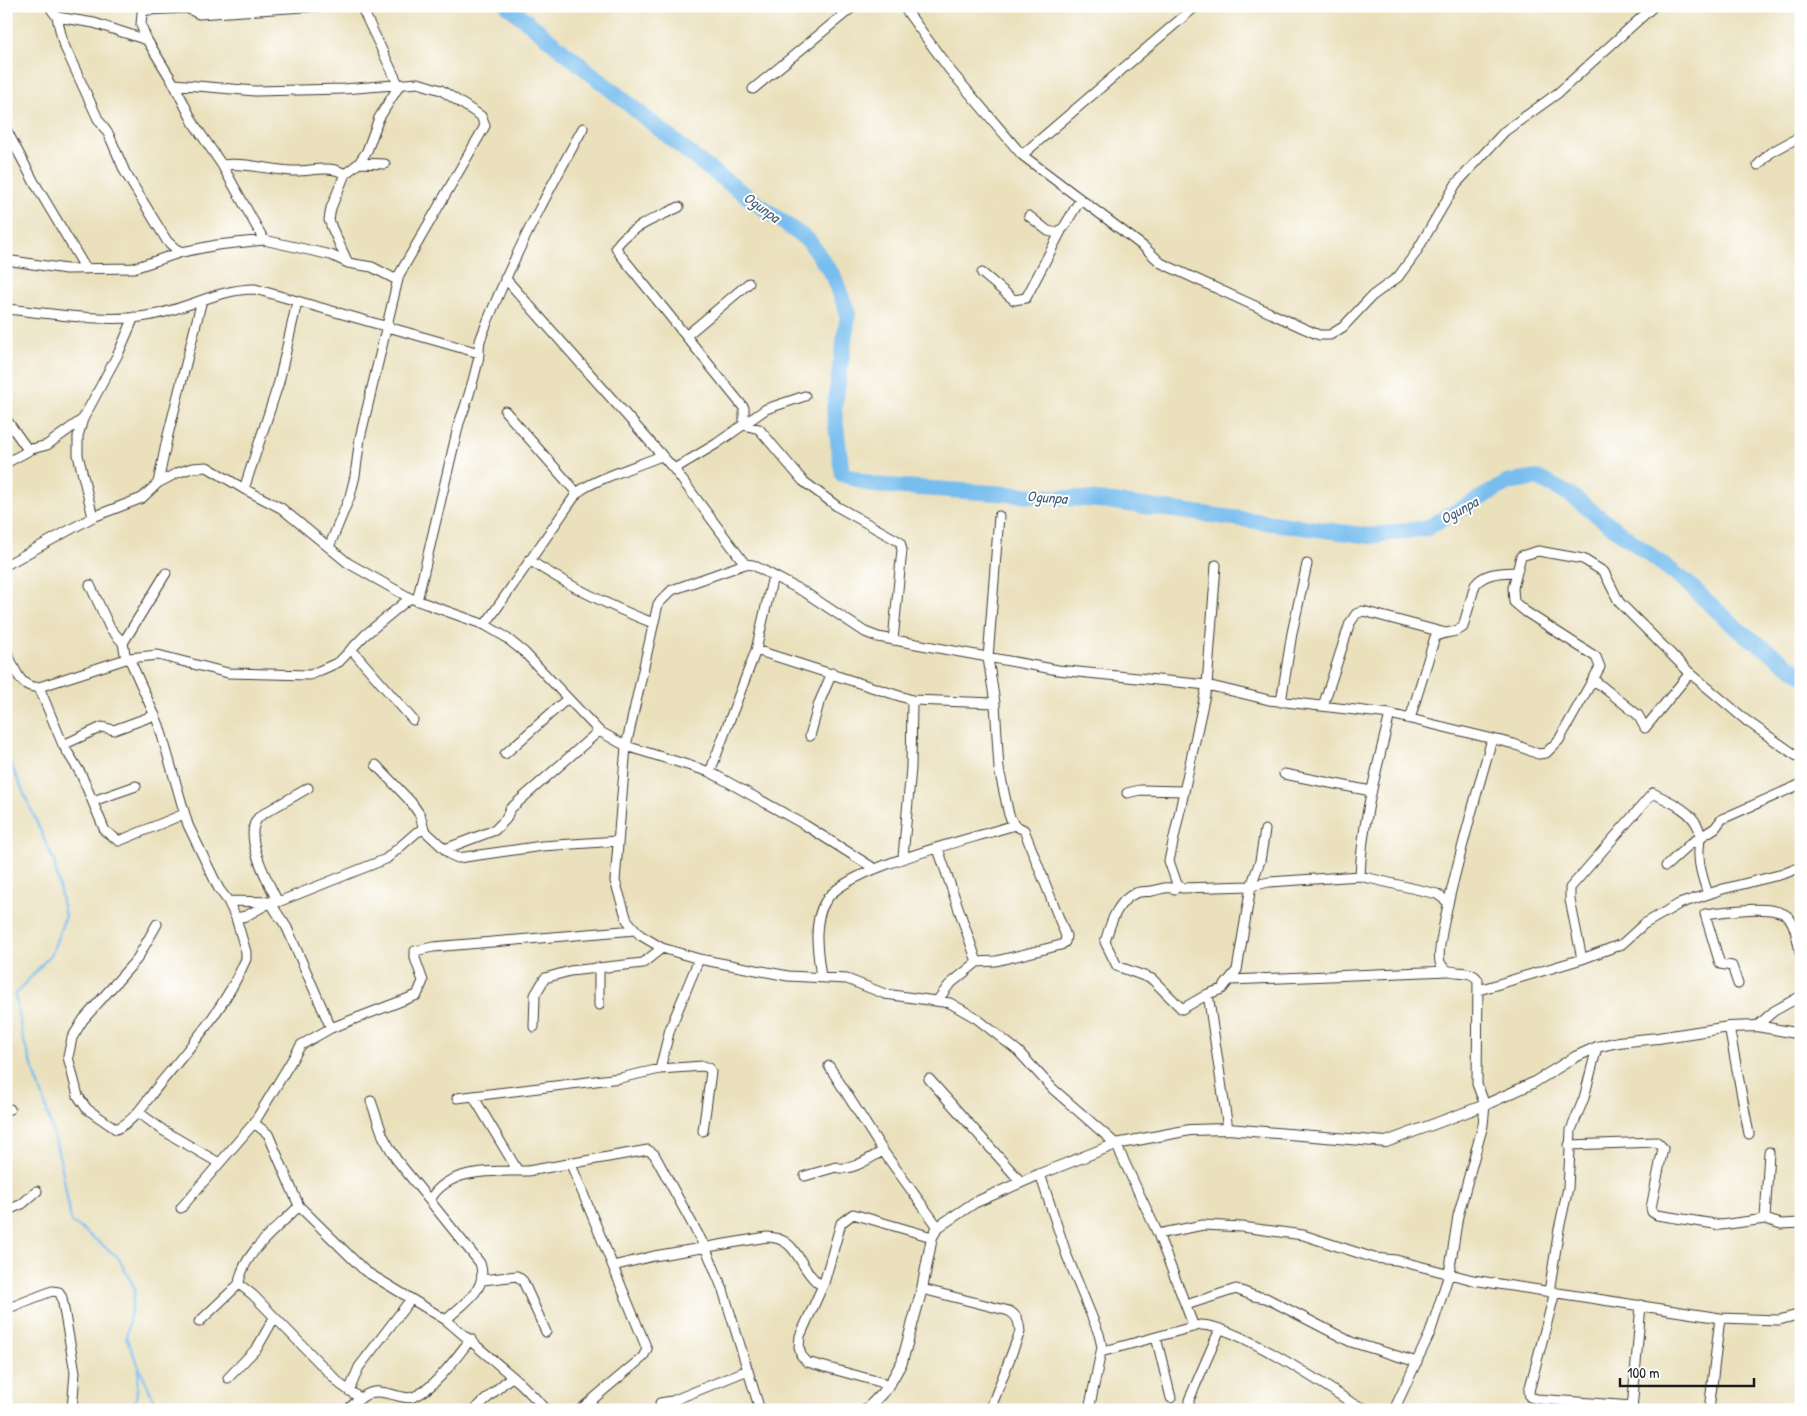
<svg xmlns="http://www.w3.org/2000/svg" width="1807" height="1416" viewBox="0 0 1807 1416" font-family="'Patrick Hand',sans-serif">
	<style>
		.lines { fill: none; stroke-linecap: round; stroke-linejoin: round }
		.stream { stroke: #77bdee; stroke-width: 2.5 }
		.river { stroke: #77bdee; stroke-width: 16 }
		.minor-casing { stroke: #3b3934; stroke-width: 11 }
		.tertiary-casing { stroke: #3b3934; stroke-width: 12 }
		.minor { stroke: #fff; stroke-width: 9 }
		.tertiary { stroke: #fff; stroke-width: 10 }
		.labels { text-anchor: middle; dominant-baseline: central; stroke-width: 4; stroke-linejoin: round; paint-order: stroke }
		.water-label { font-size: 15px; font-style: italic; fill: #405c70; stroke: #fff }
	</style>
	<rect width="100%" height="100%" fill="#fff"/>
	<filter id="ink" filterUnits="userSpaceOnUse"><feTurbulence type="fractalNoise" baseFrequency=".02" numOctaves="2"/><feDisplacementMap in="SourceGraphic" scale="10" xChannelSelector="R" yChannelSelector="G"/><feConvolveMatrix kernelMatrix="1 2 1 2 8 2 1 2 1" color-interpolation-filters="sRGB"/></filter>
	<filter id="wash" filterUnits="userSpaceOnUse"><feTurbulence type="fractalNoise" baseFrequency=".0096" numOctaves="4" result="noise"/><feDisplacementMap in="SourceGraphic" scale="20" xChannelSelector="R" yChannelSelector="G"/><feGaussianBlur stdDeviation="1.12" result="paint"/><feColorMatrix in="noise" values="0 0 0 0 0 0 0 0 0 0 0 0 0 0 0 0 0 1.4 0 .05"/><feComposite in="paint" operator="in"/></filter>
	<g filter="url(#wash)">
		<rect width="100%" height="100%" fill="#eae0bc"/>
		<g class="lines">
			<path class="stream" d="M511,9L516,6
				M6,753L54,861L65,917L52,953L15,995L23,1039L44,1100L61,1163L71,1221L118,1257L135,1289L126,1337L158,1410
				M135,1410L139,1369"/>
			<path class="river" d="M508,6L700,162L809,241L834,277L848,314L834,409L842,474L873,485L1098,500L1370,536L1427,528L1507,483L1537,478L1569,494L1685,581L1736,628L1801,674"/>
		</g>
	</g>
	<g filter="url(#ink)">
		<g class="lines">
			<defs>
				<path id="minor" d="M49,6L57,17L63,43L98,119L109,135L125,172L167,241L176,249L182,252
					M361,6L399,86
					M903,6L949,69L1022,155L1144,247L1161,263L1303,328L1319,335H1330L1343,327L1372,296L1398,277L1415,254L1456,184L1505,131L1558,93L1654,6
					M57,17L94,23L147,40L174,84L194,124L222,165L264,240
					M147,40L141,25L142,13L147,10L187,8L199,14L318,6
					M174,84L255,91L344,89L418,83L441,90L481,116L485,126L399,275L360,438L355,476L350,496L329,547
					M753,89L854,6
					M6,129L34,182L86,269
					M1022,155L1196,6
					M359,163L385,164
					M222,165C246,162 268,170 292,171C311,172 328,164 345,174
					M1758,165L1770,153L1801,136
					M679,207C659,217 629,227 616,247L619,253L744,408V425L759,429L803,481L838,507L900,542L902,550L893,640
					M1029,216L1048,231L1057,233L1064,227L1080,200
					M6,260L66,269L134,268L182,252L217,245L264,240L331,255L348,263L372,267L397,280
					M348,263L332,228L329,220L331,208L345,174L359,163L367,151L379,118L399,86
					M982,273L1014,300L1026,298L1061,231
					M505,278L674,469L745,564
					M6,309C50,313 109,324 152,315C187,309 218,289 255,289L479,353
					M686,336L749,283
					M505,411L577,493
					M6,419L26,447L32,449
					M6,463L32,449L47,445L83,419
					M674,469L716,444L766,409L805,396
					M158,483L167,439L202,300
					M244,489L279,382L297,302
					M93,517L78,455V436L83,419L119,352L134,317
					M529,560C569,586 609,606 653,623
					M6,565L93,517L142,498L158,483L177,473L192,468L207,467L244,489L281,508L348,563L410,598L485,625L504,636L524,652L599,731L626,746L710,772L805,825L875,869
					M1216,565L1207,685L1169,861L1177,884L1182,888L1251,886L1269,882L1360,876L1437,894L1448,902
					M90,585L110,628L123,643L126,659
					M417,601L459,423C467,403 473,382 478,361C480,353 478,345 481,338C509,264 545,197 583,128
					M485,625L577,493C592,480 640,465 661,456
					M123,643L166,573
					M351,649L413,720
					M6,650C13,664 19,690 39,687L63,745L81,774L105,831L119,841L184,814
					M756,650L912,700L995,703
					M129,658L159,725L188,825L219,889L228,901L278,902L386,859L417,832L424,830
					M1594,680L1638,715L1645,728L1690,673
					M39,687L129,658L158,655L228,673L310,675L339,662L365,635L410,598
					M1281,702L1292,633L1307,564
					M1323,706L1350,623L1356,614L1363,611L1442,632
					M1410,719L1435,637C1444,631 1455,634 1463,627L1475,585C1485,572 1501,573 1516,572
					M810,736L819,703L832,673
					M63,745L102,727L114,730L155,715
					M505,754L567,699
					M376,765L411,802L420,815L424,830L451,855L458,858L542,846L618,841
					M710,772L756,650L773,576
					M1284,774L1371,791
					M1127,793L1140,790L1183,791
					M93,801L136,786
					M445,849L495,830L506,819L510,809L599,731
					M938,849L977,962
					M903,857L911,768L912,700
					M1666,866L1690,844L1715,828L1722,819L1801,784
					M1360,876C1362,821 1377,768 1390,714
					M1177,884L1175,889C1165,886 1162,889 1152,891C1147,892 1141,891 1136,893C1117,900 1110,925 1105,942L1117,966L1152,979L1182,1009L1208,994L1222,989L1237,970L1251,886L1260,861L1265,830
					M228,901L236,918
					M271,902C275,912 282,919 287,928L331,1028
					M278,902C269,884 242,836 258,818C262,813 299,794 308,788
					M157,924L137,959L83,1020L72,1038L68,1057L78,1096L87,1109L116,1129C134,1122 146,1101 158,1086C191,1046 225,1008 246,959V952L236,918L246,916L271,902
					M1582,959L1570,900V888L1653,793C1668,801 1689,809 1697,825C1703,835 1698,845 1699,856C1699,869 1704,882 1708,894
					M821,977C818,955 812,923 825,902C844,867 974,839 1014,825
					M1231,980L1448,971
					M1738,984L1732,966L1720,964L1705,914C1724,912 1778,902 1790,919C1797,929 1798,945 1801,957
					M1479,990L1582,959L1622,944L1644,924L1679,904L1723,889L1783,874L1801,867
					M1208,994L1228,1129
					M937,1001L949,985L977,962L996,961L1061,945L1065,942L1066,936L1024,830L1014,825L1009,815L999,769L995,703L988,658L999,516
					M599,1005V968
					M1757,1026L1774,1011L1801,996
					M534,1027L535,995L545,978L570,971L643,963L662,948
					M1729,1027L1749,1134
					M829,1066L883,1151L938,1227
					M660,1069L670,1029L699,959
					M929,1079L1021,1182
					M473,1096L518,1171
					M457,1098L620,1078L660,1069L703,1066L709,1068L711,1072L703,1131
					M371,1101L383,1136L396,1159L480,1263C489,1290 464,1302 446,1320
					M6,1110L10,1109
					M138,1112L164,1131L219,1163
					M254,1123L268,1134L299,1206L365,1271L446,1320L520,1383L547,1410
					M1569,1145L1657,1142L1663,1148L1651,1208L1652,1212L1657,1215L1721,1225L1765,1219L1781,1224L1801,1223
					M570,1162L647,1349L643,1357L580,1410
					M1040,1174L1067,1256L1099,1334L1102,1347L1089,1410
					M805,1176L836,1167C850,1173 871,1157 883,1151
					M430,1200C448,1167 495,1171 528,1171L648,1150L654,1154L706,1249L723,1290L760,1410
					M181,1208L254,1123L301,1045L331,1028L417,995L423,981L415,958V951L433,947L635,930
					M6,1211L22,1204L37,1191
					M1765,1219L1769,1152
					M1158,1234L1203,1225L1242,1227L1303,1235L1374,1258L1396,1260L1473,1280L1720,1318L1779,1320L1801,1314
					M613,1266L654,1256L767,1237C799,1238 797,1266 818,1283H824
					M483,1280L517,1276L523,1281L546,1332
					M239,1284C242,1253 278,1228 299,1206
					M922,1289L1009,1311C1018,1316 1019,1322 1020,1332L990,1410
					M1549,1292L1559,1229L1568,1188L1571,1130L1584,1098L1597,1047
					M1555,1292L1529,1391L1530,1397L1537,1399L1632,1406
					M1186,1305L1236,1289L1254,1296L1266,1298L1351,1342L1417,1362
					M6,1309L52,1291L59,1292L62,1298L75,1372L72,1410
					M199,1322L239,1284L253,1295L341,1385L360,1398
					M1194,1327L1158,1234L1116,1144L1053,1089L1018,1051L976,1018L950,1003L885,994L847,979L788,976L699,959L662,948L640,935L627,920L615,881L626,746L658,604L672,590L745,564L753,565L806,593L865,632L878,637L1058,670L1207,685L1269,700L1390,714L1514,744L1538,754L1546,753L1559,740L1600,667L1596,657L1526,612L1514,602L1513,588L1521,556L1538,551L1583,559L1604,572L1619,602L1690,673L1747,721L1801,759
					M1156,1337L1171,1398
					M1101,1352L1200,1325C1233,1324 1322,1383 1352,1403L1369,1410
					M228,1378L257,1348L274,1318
					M888,1387L880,1382L807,1362L801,1355L799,1347L800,1336L824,1283L841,1223L853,1214L932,1237
					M349,1391L359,1367L411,1299
					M660,1403L672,1401L748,1370
					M347,1410C368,1391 371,1388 398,1396C404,1397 408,1399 413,1397C434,1390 457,1356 471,1339
					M474,1410L512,1376
					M1193,1410L1189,1405V1400L1220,1329
					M1394,1410L1430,1333L1449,1274L1458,1216L1483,1125L1485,1105L1477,1084L1478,980C1469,966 1446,979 1440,962C1433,943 1483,771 1492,739
					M1632,1410L1641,1305
					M1709,1410L1720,1318"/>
				<path id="tertiary" d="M866,1410L888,1387L902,1362L922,1289L932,1237L938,1227L974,1203L1040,1174L1116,1144L1190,1130L1228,1129L1386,1142L1485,1105L1533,1083L1575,1057L1597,1047L1618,1042L1658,1038L1729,1027L1757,1026L1801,1034"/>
			</defs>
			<use href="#minor" class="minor-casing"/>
			<use href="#tertiary" class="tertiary-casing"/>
			<use href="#minor" class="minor"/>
			<use href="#tertiary" class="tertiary"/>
		</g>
	</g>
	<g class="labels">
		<g class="water-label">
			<text transform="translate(762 207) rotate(36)">Ogunpa</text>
			<text transform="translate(1047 497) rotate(4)">Ogunpa</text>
			<text transform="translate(1459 510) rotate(-29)">Ogunpa</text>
		</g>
	</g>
	<rect width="1807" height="1416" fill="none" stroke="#fff" stroke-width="25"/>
	<path d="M1620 1378v8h134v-8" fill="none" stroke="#1c1c1c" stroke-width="2.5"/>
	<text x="1627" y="1378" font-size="15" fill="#1c1c1c" stroke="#ffffff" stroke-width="4" paint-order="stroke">100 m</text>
</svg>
